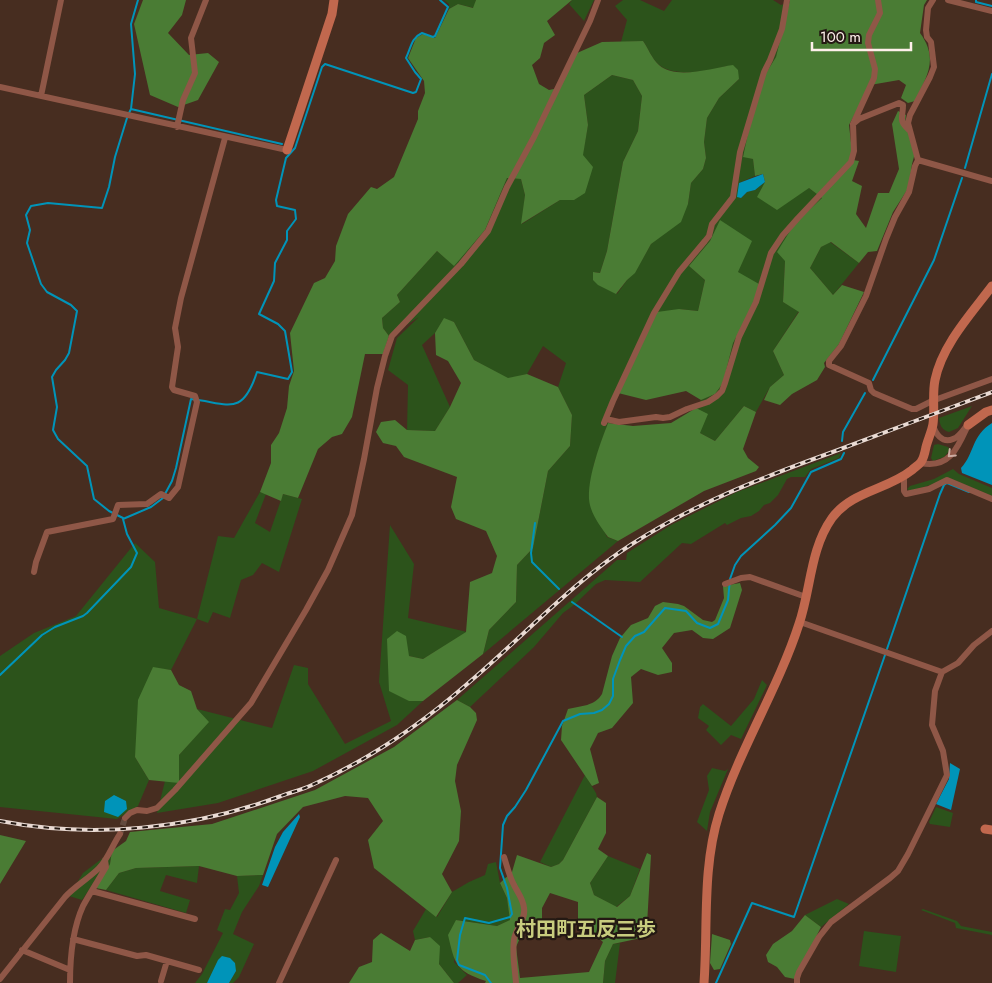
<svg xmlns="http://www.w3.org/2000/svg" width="992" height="983" viewBox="0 0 992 983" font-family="Jost,'Noto Sans JP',sans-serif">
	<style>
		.green { fill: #2c531b }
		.forest { fill: #4a7c34; fill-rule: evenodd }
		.water { fill: #0094b9 }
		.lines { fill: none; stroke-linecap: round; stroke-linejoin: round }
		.stream { stroke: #0094b9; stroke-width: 2 }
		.street-tunnel { stroke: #624a3e; stroke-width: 6; stroke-dasharray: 6 3; stroke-linecap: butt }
		.street { stroke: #8f5747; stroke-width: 6 }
		.secondary { stroke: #c1684e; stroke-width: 9 }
		.rail-casing { stroke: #e9dad3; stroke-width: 4 }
		.rail { stroke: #241913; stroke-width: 2; stroke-dasharray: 5.5; stroke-linecap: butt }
		.oneway { stroke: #ccaba1 }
		.labels { text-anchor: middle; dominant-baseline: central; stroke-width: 4.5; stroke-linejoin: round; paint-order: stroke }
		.quarter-label { font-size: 20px; font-weight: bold; fill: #c8cc7e; stroke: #241913 }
	</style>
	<rect width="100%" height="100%" fill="#472d20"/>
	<path class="green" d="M444,0H476L474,8L458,4L449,9V4Z
		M572,0H594L584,21L569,4Z
		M623,0H640L664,11L672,0H773L781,5L789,2L785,26L776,57L766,73L743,156L753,159L755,176L739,183L741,198L747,192L755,190L765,182L809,188L822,198L795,223L785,261L783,302L799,311L773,351L784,375L770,387L756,412L744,406L715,441L700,433L696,408L701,400L715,394L723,383L733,343L754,304L738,272L720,220L710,241L689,266L705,280L698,311L679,309L618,393L594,464L589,499L607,537L618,541L483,654L489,630L516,602L517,565L533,548L548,471L570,446L572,415L558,387L566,363L543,346L527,374L508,379L474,360L454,322L444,319L435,333L422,345L450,407L435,431L407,430L408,385L388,370L397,338L419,317L389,336L383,328L382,318L400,302L397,295L437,251L454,265L485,230L507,178L521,179L525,195L522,224L560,200H574L588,125L584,95L612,75L633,80L642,96L638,131L623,162L607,251L600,273L594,272L617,294L627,280L635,272L651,244L688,204L691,183L703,169L706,158L704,142L707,118L719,98L739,79L727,66C710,71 673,78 658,64C652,59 648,48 643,41L621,42L627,20L615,6Z
		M830,242L859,263L833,295L810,268L821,247Z
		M972,406L958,428L949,432C942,430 940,426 939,418Z
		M938,444L948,447L950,450L944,457L933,461L931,458L934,445Z
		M841,453L839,458L811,469L805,477H791L787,479L778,495L770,503L764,505L759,511L751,516L741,518L727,525L725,523L691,544L682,543L640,582L605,580L596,584L574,605L563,613L534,647L470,707L457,700L617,560H626L627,553L671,525L737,492Z
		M953,469L959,474L992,488V496L947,477L937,483L910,491L907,489L910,486L934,479Z
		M260,492L266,494L255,523L270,532L283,494L302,499L279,572L262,563L253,575L241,580L230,618L213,612L208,623L197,619L171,670L153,668L135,757L149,780L138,806L117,819L0,807V656L34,633L76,616L135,543L155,562L159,608L197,619L218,536L234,538Z
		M390,525L414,564L408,618L467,632L423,659L409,656V701H423L397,725L313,771L218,803L157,813L165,781L179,782V755L208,722L197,709L272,728L294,665L308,668V684L345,744L391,721L379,682Z
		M762,680L767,685L741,739L731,735L721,745L706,730L709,726L698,718L700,707L703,704L731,726L754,699Z
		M712,768L725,771L728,769L710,812L707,831L697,822L709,790L707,776Z
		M585,775L596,793L597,797L563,860L559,864L551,867L540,862Z
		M936,807L953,813L950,827L930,824L929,822Z
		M112,851L110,864L96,888L91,887L82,900L69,896L83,873Z
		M608,856L640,869L630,896L616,907L594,895L590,883Z
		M496,862L500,883L507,898L511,920L497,926L456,920L454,962L467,975L458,983H454L439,964L430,937L415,940L413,931L426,909L437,917L452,892L469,882L485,875L488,864Z
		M199,866L197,883L166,875L160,891L190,900L186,913L106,890L119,873L136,868Z
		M263,875L259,886L242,912L233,934L254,944L239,977L233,983H229L236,971L209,981L207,983H195L202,974L223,933L217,930L225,909L230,910L239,893L237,876Z
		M837,899L849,904L821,927L805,915Z
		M923,909L957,921L961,926L992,932V935L956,928L955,923L921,910Z
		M864,931L901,936L896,972L859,966Z
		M620,943L615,983H603L605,961L613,944Z"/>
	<path class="forest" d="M143,0H186L182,15L168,33L189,55L208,53L219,62L198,100L178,107L150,95L134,24Z
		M476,0H572L547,21L555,35L544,43L540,58L532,65L539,84L549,90L559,88L577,53L602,42L643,41C648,48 652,59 659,65C676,80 712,68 733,65L738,70L739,79L719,98L707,118L704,142L706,158L703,169L691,183L688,204L681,222L651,244L635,273L627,280L616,294L598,285L593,280V272L600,273L607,251L623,162L638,131L642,96L633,80L612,75L584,95L588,125L583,155L593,167L585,193L574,200H560L521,224L525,195L521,179L507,178L485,230L454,266L437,251L397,295L400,302L382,318L383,328L389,336L383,354H365L352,417L342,434L332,437L318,449L298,498L283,494L281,501L260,492L271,463V445L279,433L287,408L289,386L294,371L290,333L314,283L325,278L335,261L336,246L348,214L371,187L377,189L394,177L418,119V111L425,93L424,81L408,58L416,38L423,34L435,38L449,9L458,4L473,8Z
		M790,0H927L924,5L920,33C939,59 927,76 915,101L908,103L901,98L906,85L899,80L870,85L849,125L853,160L859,161L852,181L862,186L856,214L866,228L878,193H889L899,169L892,124L898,111L906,115L905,124L915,153L912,164L909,187L893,212L877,251L868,252L859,263L831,242L821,247L810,268L833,295L842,285L864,292L839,344L824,363L825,367L817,380L792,394L780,405L764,400L770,387L784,375L773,351L799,312L783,302L785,261L777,252L795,223L822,198L809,188L777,210L757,197L765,182L763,174L755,176L753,159L743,157L749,129L766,73L776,57Z
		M720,220L752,241L738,272L759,284L754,304L733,343L723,383L715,394L701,400L686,391L646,400L618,393L657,312L679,309L698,311L705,280L689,266L710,241Z
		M444,318L454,322L474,360L508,378L527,374L558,387L572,415L570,446L548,471L533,548L517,565L516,602L489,630L483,654L423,701H409L389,691L387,639L397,631L406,636L409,656L423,659L466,632L470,582L492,573L497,556L486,531L456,519L451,507L457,477L404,457L396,446L383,443L376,432L381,422L395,420L407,430L435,431L450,407L461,383L448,361L436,355L435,333Z
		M744,406L756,412L743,449L748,458L759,467L756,471L704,491L618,541L608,537C600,526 590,513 589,499C588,476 600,444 608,423L633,426L671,423L696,408L708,414L700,433L715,441Z
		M740,583L742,590L730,628L713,639L703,638L692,630L674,633L662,648L672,663V672L658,675L641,669L631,677L633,703L612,728L598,733L590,749L599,783L592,786L561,740L562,726L568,709C581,706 595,706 602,694L612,656L620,638L631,625L648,618L655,606L663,602L678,604L684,606L703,620L712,622L715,620L724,598L723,586Z
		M153,667L171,670L179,685L191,691L197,709L209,722L179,755V783L149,780L135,757L138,700Z
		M457,700L470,707L476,713L477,720L457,765L455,781L461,811L459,841L442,874L452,892L436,917L374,868L368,840L383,821L368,798L345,796L303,807L277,834L263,875L237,876L199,866L136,868L119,873L106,890L96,888L110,864L112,851L126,841L130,832L212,824L315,790L394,747Z
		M597,797L606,803V833L598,849L608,856L590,883L594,895L617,907L630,896L647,853L651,855L647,925L641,938L613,944L605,961L603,983H485L486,981C455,971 455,964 448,935L456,920L497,926L510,920L507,898L500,883L512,872L517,855L551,867L559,864L563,860ZM550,893L578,902V920L603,942L589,972L520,978L516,947L523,931L542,925V908Z
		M0,835L26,841L0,884Z
		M805,915L821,927L795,979L785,977L777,967L768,962L766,955L773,944L792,931Z
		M381,933L410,951L415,940L430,937L440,946L439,964L454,983H349L359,967L372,962L373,940Z
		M712,934L730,940L731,944L720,969L714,970L710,963Z"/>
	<path class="water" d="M763,174L765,182L755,190L747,192L741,198L737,197L739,183Z
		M992,423V485L962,473L961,468C975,453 971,436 992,423Z
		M950,763L960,769L951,810L936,804L949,779Z
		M114,795L126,801L127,809L118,817L104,812L105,801Z
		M299,814L300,817L268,887L262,885L275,847L283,832Z
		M222,956L230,958L235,963L236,971L229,983H207L218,960Z"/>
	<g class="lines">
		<path class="stream" d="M976,0V2L992,6
			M131,109L282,144
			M129,113L131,109L135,74L131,24L138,0
			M965,168L992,74
			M873,380L934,260L962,178
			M842,441L843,432L865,393
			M165,494L172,481L176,468L191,399C228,403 242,418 257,372L288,379L292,372L285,331L278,324L259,314L274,281L275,263L287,240V231L296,219L295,210L277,206L276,200L286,158L295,148L322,67L325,64L413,93L416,92L421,79L415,72L406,58C411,48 411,38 422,33L433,37L435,36L448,7L440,0
			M123,518L109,511L94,499L87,466L58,439L53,430L57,407L52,377L56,370L65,360L69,353L77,311L71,305L47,292L41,284L27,243L30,230L26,215L31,206L48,203L102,208L109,187L115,157L127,118
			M123,519L151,507L163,498
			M535,523L531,553L532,562L559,589
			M572,602L622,637
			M887,649L940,494L944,485L947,483L969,492
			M0,675L42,635L55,627L83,616L87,613L131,567L137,553L127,534L123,519
			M491,983L485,975L459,965L457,960L460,935L465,918L489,923L510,917L512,914L507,888L500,868L503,825L507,816L515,807L526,790L563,721L580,714L594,713L602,710L609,704L613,696V679L620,660L626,646L635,636L644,632L665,608L686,611L697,623L710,628L718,624L728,600L730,579L735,565L741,556L775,525L791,508L811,472L841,459L844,453
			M716,983L752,903L794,917L885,655"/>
		<path class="street-tunnel" d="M120,834L125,818"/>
		<path class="street" d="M933,0L928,8L926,30L927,37L931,42L934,67L930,77L910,115L908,123L918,160L915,166L909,192L895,217L886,239L866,296L841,346L829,361V365L869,383L871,390L874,393L912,409H916L932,401L992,379
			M948,0L992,11
			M0,87L287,150
			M41,96L61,0
			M853,124L859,119L899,103L903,105C903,118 898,120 909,130
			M177,127L183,100L195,73L191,38L206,0
			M918,160L992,181
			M606,419L619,422L656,417L663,418L670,417L687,409L708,402L717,396L722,391L725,383L739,337L756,302L771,253L783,235L798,218L851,162L854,151L853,124L874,78L875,69L868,43L869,35L880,13L878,0
			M604,423L613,401L654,313L679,272L705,241L709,236L712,224L733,197L740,152L764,72L770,60L782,29L787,0
			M933,425C935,433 942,444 953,439C957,438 962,432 965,428
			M921,463C950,469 958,447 968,425
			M904,476V491L906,494L929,489L947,480L992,499
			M34,572L36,562L47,532L113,519L118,505L147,504L161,494L169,498L178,487L197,402L195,396L174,390L172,387L178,347L175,328L181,298L225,138
			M725,584L741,578L750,577L806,597
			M800,622L942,672
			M125,818L130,813L137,810L147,811L157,808L175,790L251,703L306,610L328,570L352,515L364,459L377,388L385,356L392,336L461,264L488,231L507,187L534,137L590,21L598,0
			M504,857C507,866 509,875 513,883C517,892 523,898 524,908C526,920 515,929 514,940C512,954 515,969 516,983
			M92,891L195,919
			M73,939L137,956L146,955L199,970
			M22,950L70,970
			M0,979L65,897C75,886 88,879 99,868C107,861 113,844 120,834
			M161,981L167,961
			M70,983C70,957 72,930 83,906C89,895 96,884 103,872L106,867L105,860
			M279,983L336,860
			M797,983V978L799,972L819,937L831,922L890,878L898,871L908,854L947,775L943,751L932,725L935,691L942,672L958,663L974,645L992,631"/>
		<path class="secondary" d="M287,150L332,14L334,0
			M968,425L986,412L992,410
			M985,829L992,830
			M704,983C708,927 702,868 719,814C740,748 778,689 799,624C811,589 810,549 832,518C852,491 887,490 912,470C915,467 919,465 921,462C924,458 925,452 926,447C928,439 932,431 933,424C935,410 932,395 935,380C942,345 971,314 992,286"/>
		<defs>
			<path id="rail" d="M0,821C93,839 192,829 281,796C291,792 302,790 312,785C368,760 420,725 466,685C522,638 571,583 632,544C694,504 761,478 830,453C884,433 938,412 992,392"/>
		</defs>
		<use href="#rail" class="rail-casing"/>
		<use href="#rail" class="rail"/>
	</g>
	<defs><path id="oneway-chevron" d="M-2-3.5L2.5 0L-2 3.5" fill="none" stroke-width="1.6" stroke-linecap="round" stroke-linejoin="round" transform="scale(1.25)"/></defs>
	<use class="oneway" href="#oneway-chevron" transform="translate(951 454) rotate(136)"/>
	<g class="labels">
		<g class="quarter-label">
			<text x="586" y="929">村田町五反三歩</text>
		</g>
	</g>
	<path d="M812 42v8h99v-8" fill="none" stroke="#fef0ea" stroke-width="2.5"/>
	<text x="820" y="42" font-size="15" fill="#fef0ea" stroke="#241913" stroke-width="4" paint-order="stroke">100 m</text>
</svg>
